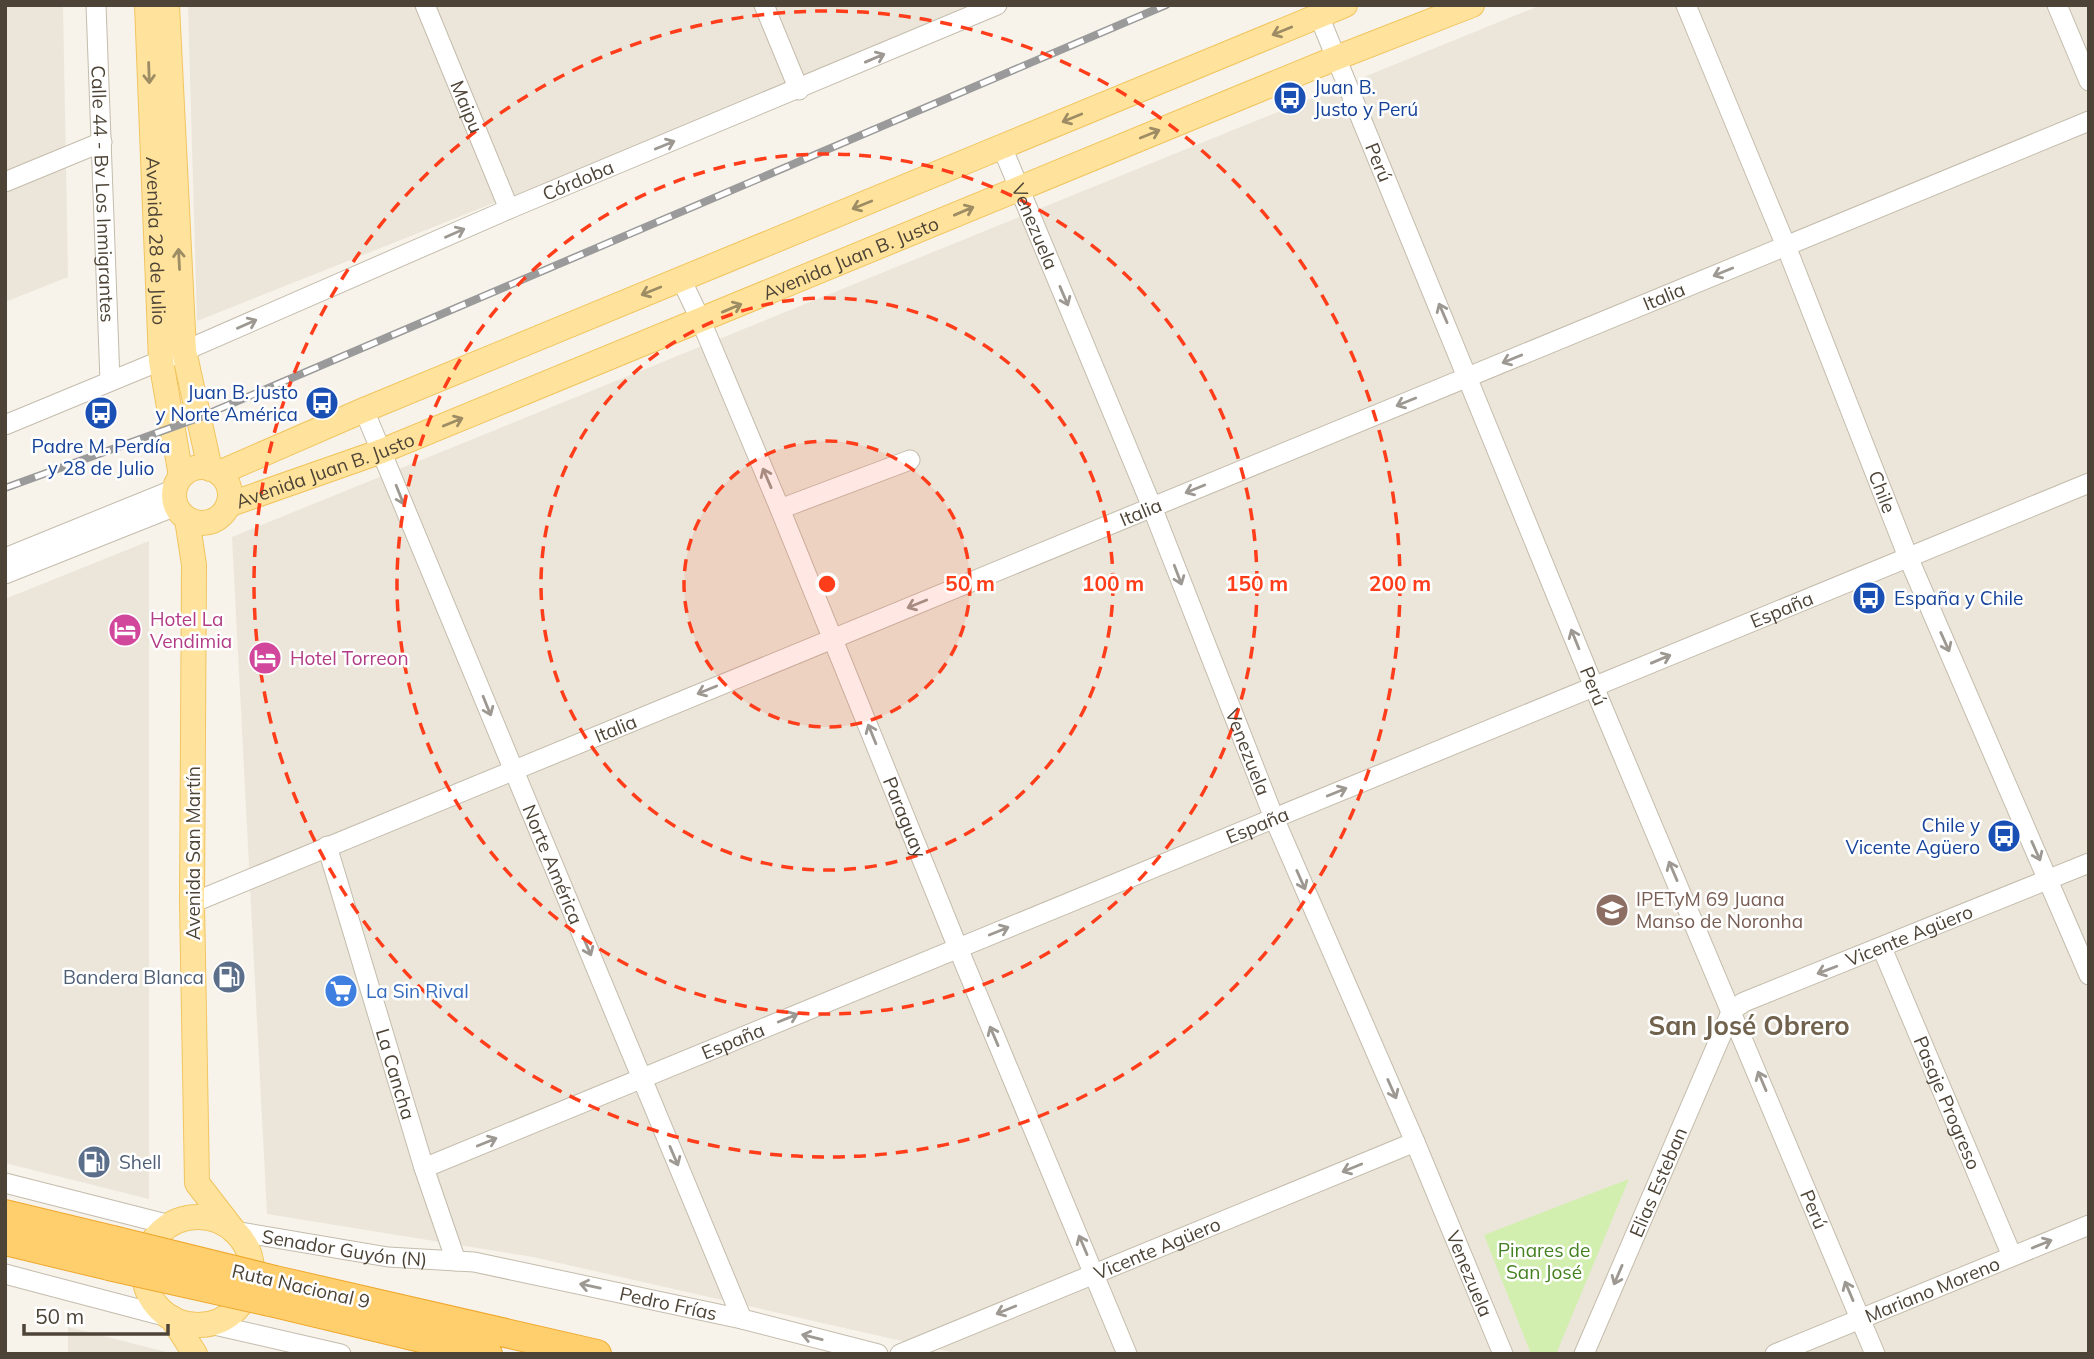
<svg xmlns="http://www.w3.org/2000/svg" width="2094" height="1359" viewBox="0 0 2094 1359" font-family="Mulish,sans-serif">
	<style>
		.residential { fill: #ebe6d9 }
		.green { fill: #d2efb0 }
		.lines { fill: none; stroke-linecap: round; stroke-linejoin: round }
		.minor-casing { stroke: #c4bcac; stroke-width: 21 }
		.major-casing { stroke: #f1c55f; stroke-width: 26 }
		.highway-casing { stroke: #efa82d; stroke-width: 30 }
		.minor { stroke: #fff; stroke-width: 19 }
		.major { stroke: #ffe39c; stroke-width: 24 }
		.highway { stroke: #ffcf6e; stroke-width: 28 }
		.rail-casing { stroke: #9a9a9a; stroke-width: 8 }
		.rail { stroke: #fff; stroke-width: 5; stroke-dasharray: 16; stroke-linecap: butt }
		.highway-bridge-casing { stroke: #efa82d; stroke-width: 30; stroke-linecap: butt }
		.highway-bridge { stroke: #ffcf6e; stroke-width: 28 }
		.oneway { stroke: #9d8c64 }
		.oneway2 { stroke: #9d9891 }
		.ring { fill: none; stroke: #ff3d1a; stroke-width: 3.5; stroke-dasharray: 12 9 }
		.labels { text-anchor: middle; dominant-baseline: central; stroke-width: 5; stroke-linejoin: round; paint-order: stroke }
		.transit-label { font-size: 19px; fill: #164399; stroke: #fff; text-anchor: start }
		.street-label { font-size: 19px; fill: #4d4437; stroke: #fff }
		.hotel-label { font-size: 19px; fill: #b23c85; stroke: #fff; text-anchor: start }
		.education-label { font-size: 19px; fill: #785e54; stroke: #fff; text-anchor: start }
		.service-label { font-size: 19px; fill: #4e5e75; stroke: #fff; text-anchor: end }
		.shop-label { font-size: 19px; fill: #366cbe; stroke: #fff; text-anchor: start }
		.park-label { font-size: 19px; fill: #458121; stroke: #fff }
		.district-label { font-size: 26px; font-weight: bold; fill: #71624d; stroke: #fff }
		.centre { fill: #ff3d1a; stroke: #fff; stroke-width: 3.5 }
		.ring-label { font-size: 21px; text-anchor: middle; font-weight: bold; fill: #ff3d1a; stroke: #fff; stroke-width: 5; stroke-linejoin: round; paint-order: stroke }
	</style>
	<rect width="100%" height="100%" fill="#f7f3eb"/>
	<path class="residential" d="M5,5H63L68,277L5,302Z
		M188,5H992L197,321Z
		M1541,5H2089V1354H959L533,1257L267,1214L232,537Z
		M149,541V1199L5,1163V599Z
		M68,1327L174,1354H68Z"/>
	<path class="green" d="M1629,1179L1556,1354H1531L1484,1235Z"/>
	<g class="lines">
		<defs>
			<g id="minor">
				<path id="s1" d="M96,5L110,381"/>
				<path id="s2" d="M425,5L509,209"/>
				<path d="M764,5L799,90"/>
				<path id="s3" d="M1686,5L1786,246L1908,557L2089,975"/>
				<path d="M2057,5L2089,81"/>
				<path id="s4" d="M1319,16L1594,687L1875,1354"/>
				<path id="s5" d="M1002,147L1152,507L1274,818L1415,1142L1503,1354"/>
				<path d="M5,182L102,142"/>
				<path id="s6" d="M681,279L701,321L780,509L958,948L1127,1354"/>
				<path id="s7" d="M364,410L742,1319"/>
				<path id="s8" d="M5,425L184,351L509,209L997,5"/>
				<path d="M780,509L910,460"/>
				<path d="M5,558L175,489"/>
				<path d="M5,574L176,506"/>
				<path id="s9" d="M327,846L424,1168L456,1261"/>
				<path id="s10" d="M192,903L2089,121"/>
				<path id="s11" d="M1882,948L2012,1256"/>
				<path id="s12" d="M424,1168L2089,483"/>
				<path d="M5,1183L170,1225"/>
				<path id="s13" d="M234,1231L388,1257L474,1262L742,1319L878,1354"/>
				<path d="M5,1274L172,1318"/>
				<path d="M210,1324L341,1354"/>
				<path id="s14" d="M900,1354L1415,1142"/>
				<path id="s15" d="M1584,1354L1732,1010L1744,1002L2089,863"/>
				<path id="s16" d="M1775,1354L2089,1225"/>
			</g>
			<g id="major">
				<path id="s17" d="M147,5L161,361L181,476"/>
				<path d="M167,5L184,351L210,469"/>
				<circle cx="202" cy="495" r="28"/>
				<path d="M219,473L364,410L1345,5"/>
				<path id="s18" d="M228,505L382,451L1336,58L1472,5"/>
				<path d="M187,519L194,565L192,903L197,1183L234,1231"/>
				<circle cx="198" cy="1271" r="54"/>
				<path d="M172,1318L195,1354"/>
			</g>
			<path id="highway" d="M5,1214L113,1240
				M5,1241L109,1266
				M275,1280L597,1354
				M270,1302L488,1354"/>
		</defs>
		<use href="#minor" class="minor-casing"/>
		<use href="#major" class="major-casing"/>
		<use href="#highway" class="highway-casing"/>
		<use href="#minor" class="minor"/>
		<use href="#major" class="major"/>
		<use href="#highway" class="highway"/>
		<defs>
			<path id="rail" d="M5,488L198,418L1166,5"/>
		</defs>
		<use href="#rail" class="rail-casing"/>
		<use href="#rail" class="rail"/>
		<defs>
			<path id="highway-bridge" d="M113,1240L275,1280
				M109,1266L270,1302"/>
		</defs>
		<use href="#highway-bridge" class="highway-bridge-casing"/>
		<use href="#highway-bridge" class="highway-bridge"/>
	</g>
	<defs><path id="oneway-shaft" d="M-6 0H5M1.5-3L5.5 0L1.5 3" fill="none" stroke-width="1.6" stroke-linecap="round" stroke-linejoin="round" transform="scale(1.75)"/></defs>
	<g class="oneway">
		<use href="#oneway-shaft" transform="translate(1282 31) rotate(158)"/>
		<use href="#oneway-shaft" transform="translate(149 73) rotate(88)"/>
		<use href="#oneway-shaft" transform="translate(1072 118) rotate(158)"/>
		<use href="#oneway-shaft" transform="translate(1150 134) rotate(-22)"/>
		<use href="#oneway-shaft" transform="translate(862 205) rotate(158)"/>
		<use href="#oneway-shaft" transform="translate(964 211) rotate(-23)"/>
		<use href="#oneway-shaft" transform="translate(179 259) rotate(-93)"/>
		<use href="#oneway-shaft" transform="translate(651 291) rotate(158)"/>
		<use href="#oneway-shaft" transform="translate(732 308) rotate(-23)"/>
		<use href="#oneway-shaft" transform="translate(453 422) rotate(-22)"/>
	</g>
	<g class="oneway2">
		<use href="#oneway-shaft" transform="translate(875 58) rotate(-23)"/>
		<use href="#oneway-shaft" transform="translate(665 145) rotate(-22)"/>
		<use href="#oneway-shaft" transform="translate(455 233) rotate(-24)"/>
		<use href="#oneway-shaft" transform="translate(1723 272) rotate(158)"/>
		<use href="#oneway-shaft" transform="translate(1064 296) rotate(67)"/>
		<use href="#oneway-shaft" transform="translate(1443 313) rotate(-113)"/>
		<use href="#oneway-shaft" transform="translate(247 324) rotate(-24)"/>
		<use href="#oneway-shaft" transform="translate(1512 359) rotate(158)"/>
		<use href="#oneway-shaft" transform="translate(1406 402) rotate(158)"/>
		<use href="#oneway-shaft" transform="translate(767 478) rotate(-113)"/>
		<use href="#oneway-shaft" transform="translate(1195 489) rotate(158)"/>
		<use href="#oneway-shaft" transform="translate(400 495) rotate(68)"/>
		<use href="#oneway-shaft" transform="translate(1178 575) rotate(69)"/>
		<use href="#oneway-shaft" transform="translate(917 604) rotate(158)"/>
		<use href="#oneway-shaft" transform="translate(1575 639) rotate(-112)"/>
		<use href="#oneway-shaft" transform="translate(1945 642) rotate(66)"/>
		<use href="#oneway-shaft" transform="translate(1661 659) rotate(-23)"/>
		<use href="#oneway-shaft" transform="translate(707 690) rotate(158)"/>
		<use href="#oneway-shaft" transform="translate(487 706) rotate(68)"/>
		<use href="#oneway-shaft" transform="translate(872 734) rotate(-112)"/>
		<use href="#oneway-shaft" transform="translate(1337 792) rotate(-22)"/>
		<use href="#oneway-shaft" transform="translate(2036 851) rotate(66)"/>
		<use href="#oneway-shaft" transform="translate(1673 871) rotate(-113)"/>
		<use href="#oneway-shaft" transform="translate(1301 880) rotate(66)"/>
		<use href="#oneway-shaft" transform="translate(999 931) rotate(-22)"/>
		<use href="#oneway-shaft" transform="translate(587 946) rotate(67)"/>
		<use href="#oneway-shaft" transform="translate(1827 970) rotate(159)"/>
		<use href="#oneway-shaft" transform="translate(788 1018) rotate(-22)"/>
		<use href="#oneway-shaft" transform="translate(994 1036) rotate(-113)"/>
		<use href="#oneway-shaft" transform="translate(1762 1081) rotate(-113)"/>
		<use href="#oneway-shaft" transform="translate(1392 1089) rotate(66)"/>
		<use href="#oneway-shaft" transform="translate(487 1142) rotate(-22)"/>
		<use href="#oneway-shaft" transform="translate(674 1156) rotate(67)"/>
		<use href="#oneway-shaft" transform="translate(1352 1168) rotate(158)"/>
		<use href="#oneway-shaft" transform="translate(2042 1244) rotate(-22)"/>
		<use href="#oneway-shaft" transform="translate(1083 1245) rotate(-113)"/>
		<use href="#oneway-shaft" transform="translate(1618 1275) rotate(113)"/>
		<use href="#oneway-shaft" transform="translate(590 1286) rotate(-168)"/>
		<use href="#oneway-shaft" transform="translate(1849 1291) rotate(-113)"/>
		<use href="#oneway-shaft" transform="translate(1006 1310) rotate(158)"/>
		<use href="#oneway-shaft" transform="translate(812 1337) rotate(-166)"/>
	</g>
	<circle cx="827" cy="584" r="143" fill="#ff3d1a" fill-opacity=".12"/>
	<g class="ring">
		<circle cx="827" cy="584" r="143"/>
		<circle cx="827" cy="584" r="286"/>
		<circle cx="827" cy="584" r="430"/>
		<circle cx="827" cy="584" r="573"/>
	</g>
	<defs>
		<symbol id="bus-disc" viewBox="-11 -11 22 22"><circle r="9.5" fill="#1a4fb4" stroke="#fff"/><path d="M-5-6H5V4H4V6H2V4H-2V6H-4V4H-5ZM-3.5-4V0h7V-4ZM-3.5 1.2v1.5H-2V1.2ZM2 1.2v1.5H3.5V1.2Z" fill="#fff"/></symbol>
		<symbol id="hotel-disc" viewBox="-11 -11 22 22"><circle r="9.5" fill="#d1479c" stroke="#fff"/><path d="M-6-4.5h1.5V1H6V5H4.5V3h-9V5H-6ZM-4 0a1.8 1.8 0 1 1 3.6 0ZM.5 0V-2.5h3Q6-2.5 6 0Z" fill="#fff"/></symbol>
		<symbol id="school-disc" viewBox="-11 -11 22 22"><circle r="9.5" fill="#8d6e63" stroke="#fff"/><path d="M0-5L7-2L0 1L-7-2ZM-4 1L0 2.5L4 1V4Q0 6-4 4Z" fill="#fff"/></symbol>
		<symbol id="fuel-disc" viewBox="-11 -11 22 22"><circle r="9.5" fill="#5c6f8a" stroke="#fff"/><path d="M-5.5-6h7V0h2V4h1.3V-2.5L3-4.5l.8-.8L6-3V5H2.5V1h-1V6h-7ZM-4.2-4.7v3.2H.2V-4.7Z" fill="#fff"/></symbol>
		<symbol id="supermarket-disc" viewBox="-11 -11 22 22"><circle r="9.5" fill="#3f7fe0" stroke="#fff"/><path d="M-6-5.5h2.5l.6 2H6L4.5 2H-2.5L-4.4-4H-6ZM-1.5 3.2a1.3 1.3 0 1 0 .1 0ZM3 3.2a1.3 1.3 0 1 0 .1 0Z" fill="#fff"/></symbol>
	</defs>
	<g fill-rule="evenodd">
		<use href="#bus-disc" x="1271" y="79" width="38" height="38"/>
		<use href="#bus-disc" x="303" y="384" width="38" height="38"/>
		<use href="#bus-disc" x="82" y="394" width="38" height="38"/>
		<use href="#bus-disc" x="1850" y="579" width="38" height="38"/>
		<use href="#hotel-disc" x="106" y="611" width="38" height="38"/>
		<use href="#hotel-disc" x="246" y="639" width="38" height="38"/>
		<use href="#bus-disc" x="1985" y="817" width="38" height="38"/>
		<use href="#school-disc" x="1593" y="891" width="38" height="38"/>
		<use href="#fuel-disc" x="210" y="958" width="38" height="38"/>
		<use href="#supermarket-disc" x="322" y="972" width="38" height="38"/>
		<use href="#fuel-disc" x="75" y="1143" width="38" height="38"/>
	</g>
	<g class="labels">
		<g class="transit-label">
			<text x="1314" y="87">Juan B.<tspan x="1314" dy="22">Justo y Perú</tspan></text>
			<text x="298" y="392" text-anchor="end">Juan B. Justo<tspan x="298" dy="22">y Norte América</tspan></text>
			<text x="101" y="446" text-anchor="middle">Padre M. Perdía<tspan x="101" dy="22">y 28 de Julio</tspan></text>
			<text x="1894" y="598">España y Chile</text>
			<text x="1980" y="825" text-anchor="end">Chile y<tspan x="1980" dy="22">Vicente Agüero</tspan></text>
		</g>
		<g class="street-label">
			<text stroke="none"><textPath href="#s2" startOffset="110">Maipu</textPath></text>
			<text stroke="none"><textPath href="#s4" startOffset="158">Perú</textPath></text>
			<text stroke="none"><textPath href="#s8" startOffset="623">Córdoba</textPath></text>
			<text stroke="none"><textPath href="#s1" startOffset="189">Calle 44 - Bv Los Inmigrantes</textPath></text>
			<text stroke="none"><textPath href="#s5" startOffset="86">Venezuela</textPath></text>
			<text stroke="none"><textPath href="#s17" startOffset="236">Avenida 28 de Julio</textPath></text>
			<text stroke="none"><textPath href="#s18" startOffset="670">Avenida Juan B. Justo</textPath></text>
			<text stroke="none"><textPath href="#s10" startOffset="1592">Italia</textPath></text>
			<text stroke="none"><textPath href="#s18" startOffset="103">Avenida Juan B. Justo</textPath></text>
			<text stroke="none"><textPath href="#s3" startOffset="525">Chile</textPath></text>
			<text stroke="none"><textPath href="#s10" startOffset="1026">Italia</textPath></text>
			<text stroke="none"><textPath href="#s12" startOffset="1468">España</textPath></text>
			<text stroke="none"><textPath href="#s4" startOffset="724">Perú</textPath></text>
			<text stroke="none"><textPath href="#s10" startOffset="458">Italia</textPath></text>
			<text stroke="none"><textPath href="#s5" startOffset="653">Venezuela</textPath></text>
			<text stroke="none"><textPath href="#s6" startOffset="583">Paraguay</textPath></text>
			<text stroke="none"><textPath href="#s12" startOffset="901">España</textPath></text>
			<text transform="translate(193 853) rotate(-90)">Avenida San Martín</text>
			<text stroke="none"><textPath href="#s7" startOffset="492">Norte América</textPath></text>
			<text stroke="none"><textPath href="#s15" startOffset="567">Vicente Agüero</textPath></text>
			<text stroke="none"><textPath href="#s12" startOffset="334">España</textPath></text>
			<text stroke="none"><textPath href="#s9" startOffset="238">La Cancha</textPath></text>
			<text stroke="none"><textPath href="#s11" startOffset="168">Pasaje Progreso</textPath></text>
			<text stroke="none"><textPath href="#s15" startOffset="187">Elias Esteban</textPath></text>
			<text stroke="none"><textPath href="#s4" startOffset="1292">Perú</textPath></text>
			<text stroke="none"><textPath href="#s13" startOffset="112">Senador Guyón (N)</textPath></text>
			<text stroke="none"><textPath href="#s14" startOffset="278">Vicente Agüero</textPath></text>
			<text stroke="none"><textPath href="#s5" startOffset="1220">Venezuela</textPath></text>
			<text transform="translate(301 1286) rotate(13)">Ruta Nacional 9</text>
			<text stroke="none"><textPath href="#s16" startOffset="170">Mariano Moreno</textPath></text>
			<text stroke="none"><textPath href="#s13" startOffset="441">Pedro Frías</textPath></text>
		</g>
		<g class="hotel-label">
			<text x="150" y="619">Hotel La<tspan x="150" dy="22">Vendimia</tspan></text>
			<text x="290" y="658">Hotel Torreon</text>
		</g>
		<g class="education-label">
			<text x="1636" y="899">IPETyM 69 Juana<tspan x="1636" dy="22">Manso de Noronha</tspan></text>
		</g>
		<g class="service-label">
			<text x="204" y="977">Bandera Blanca</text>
			<text x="119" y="1162" text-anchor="start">Shell</text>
		</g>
		<g class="shop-label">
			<text x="366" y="991">La Sin Rival</text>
		</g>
		<g class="park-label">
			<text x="1544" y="1250">Pinares de<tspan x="1544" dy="22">San José</tspan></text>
		</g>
		<g class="district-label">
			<text x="1749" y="1025">San José Obrero</text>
		</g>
	</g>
	<circle cx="827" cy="584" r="10" class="centre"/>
	<g class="ring-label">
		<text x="970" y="591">50 m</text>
		<text x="1113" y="591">100 m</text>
		<text x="1257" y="591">150 m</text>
		<text x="1400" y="591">200 m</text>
	</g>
	<rect width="2094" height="1359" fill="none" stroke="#4d4437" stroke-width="14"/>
	<path d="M24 1324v10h144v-10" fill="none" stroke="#4d4437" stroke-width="3.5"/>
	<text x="35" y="1324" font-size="21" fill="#4d4437" stroke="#ffffff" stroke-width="5" paint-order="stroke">50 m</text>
</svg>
